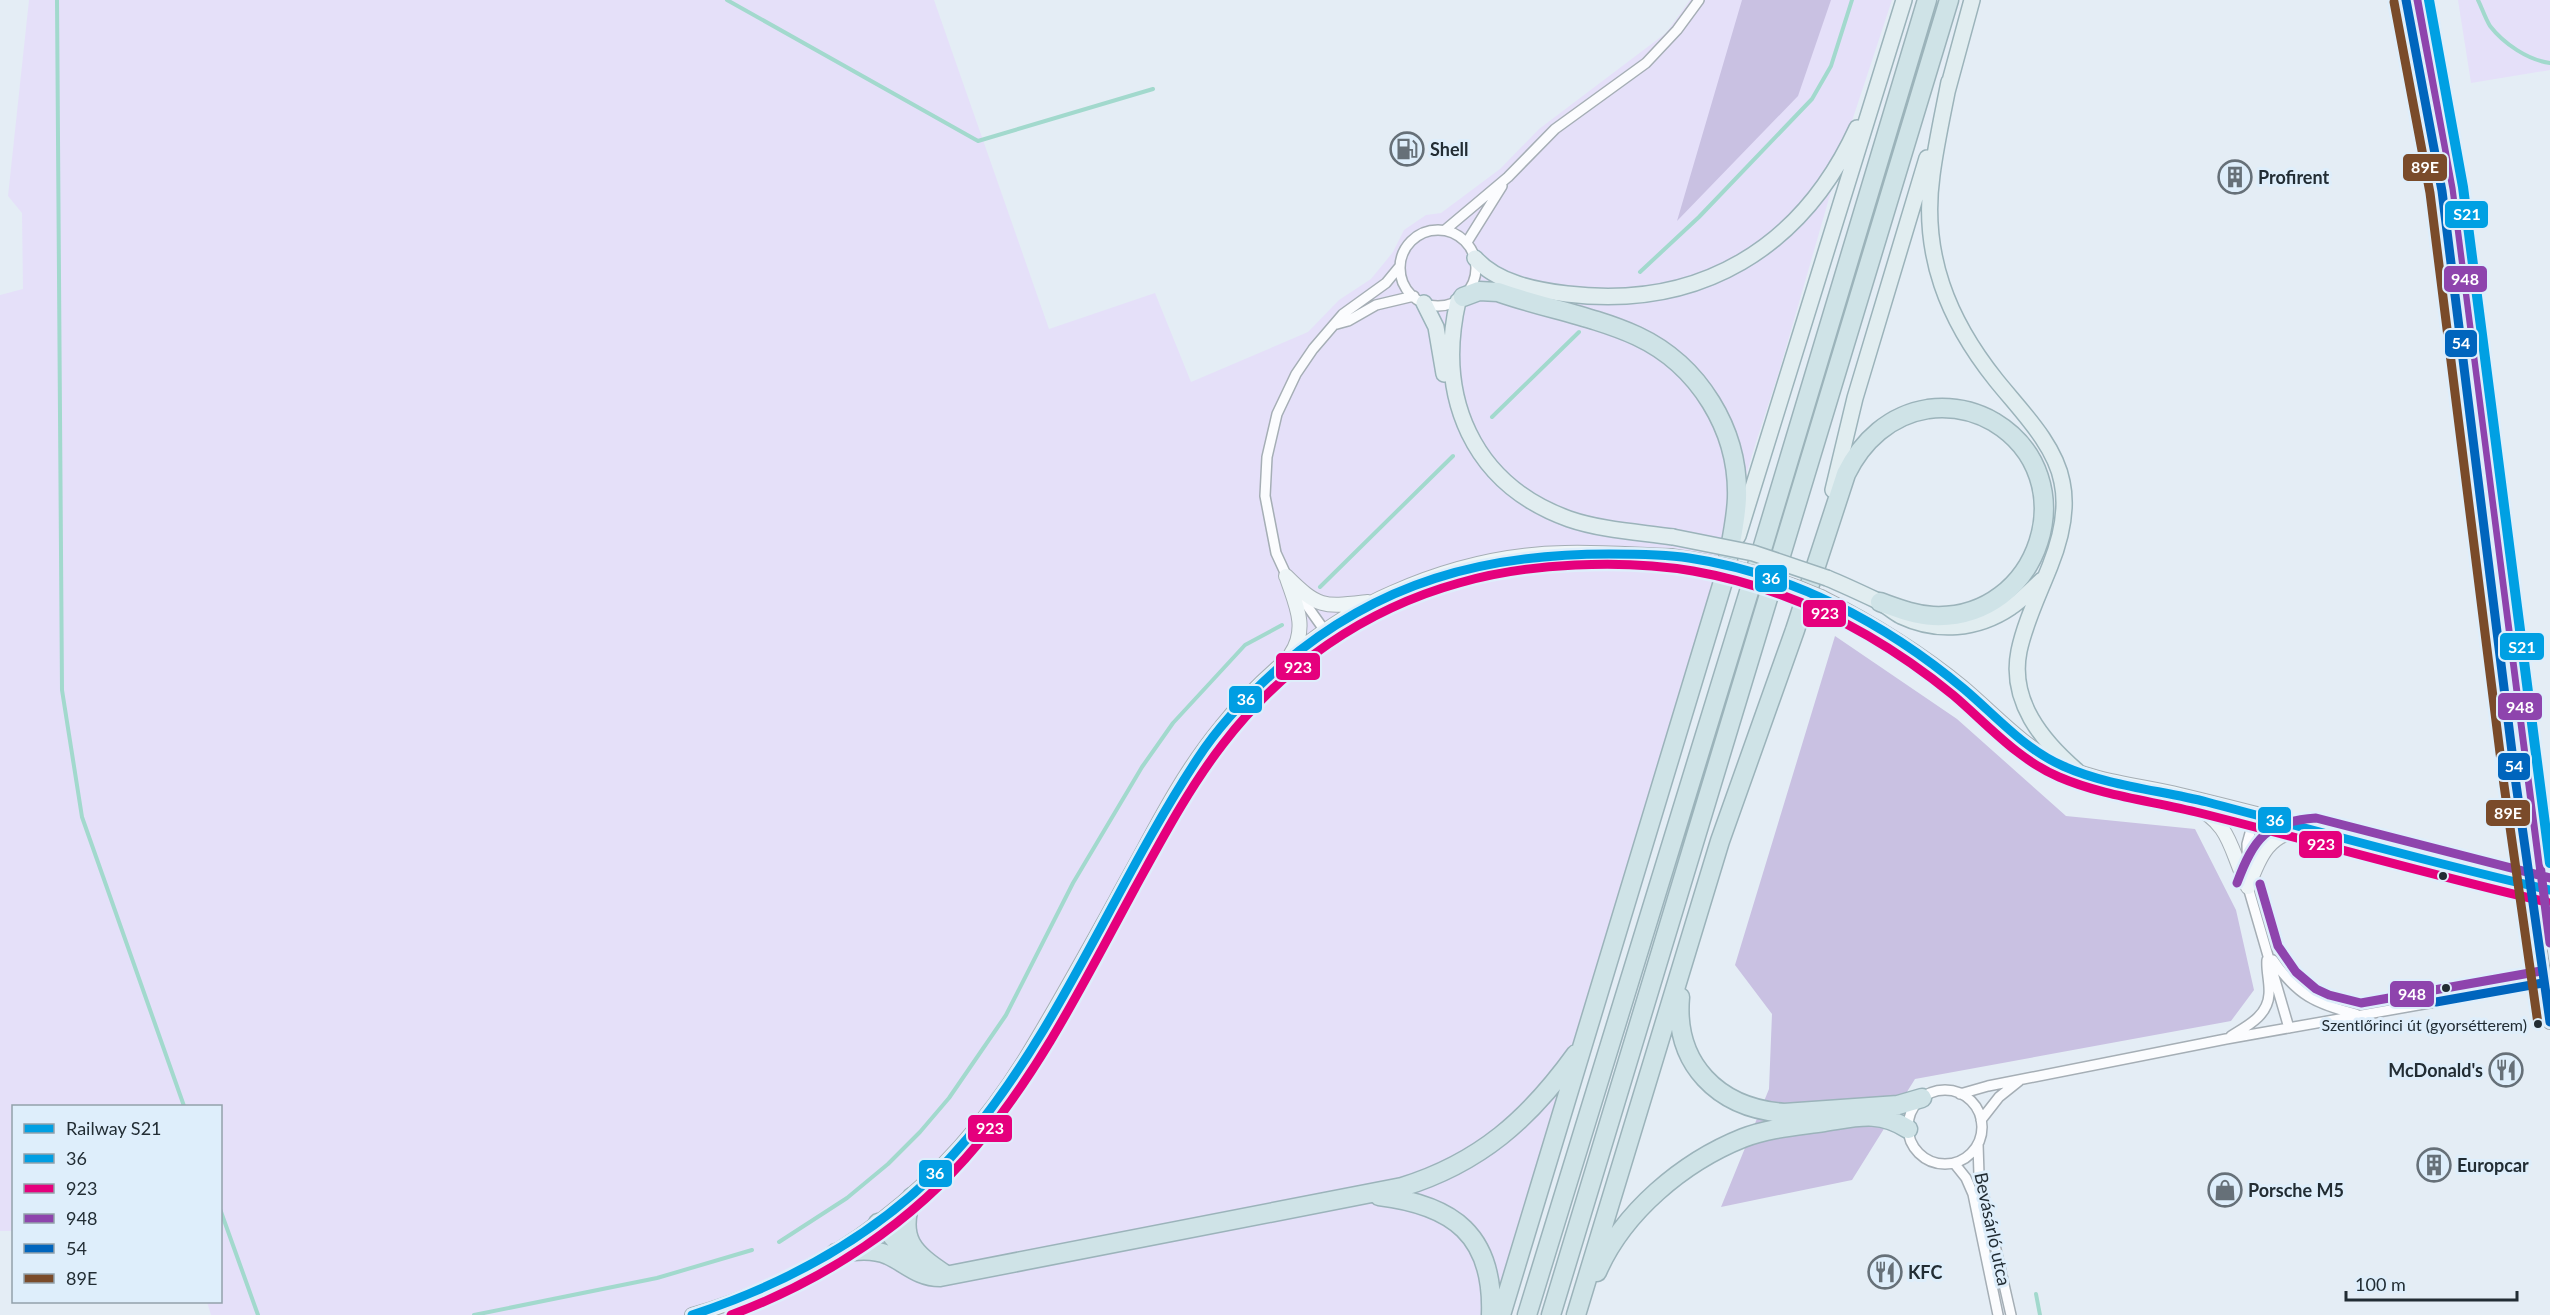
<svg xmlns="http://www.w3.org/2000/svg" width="2550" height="1315" viewBox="0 0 2550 1315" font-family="Lato,sans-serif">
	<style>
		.green { fill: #e5e0f9 }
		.forest { fill: #c9c1e2 }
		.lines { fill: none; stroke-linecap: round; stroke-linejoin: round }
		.stream { stroke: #a2d9cd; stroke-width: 4 }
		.minor-casing { stroke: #a5aeb5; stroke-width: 12 }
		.secondary-casing { stroke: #a5aeb5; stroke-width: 16 }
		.primary-casing { stroke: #9bb3ba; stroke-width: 18 }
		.motorway-casing { stroke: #9bb3ba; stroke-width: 21 }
		.minor { stroke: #fbfcfe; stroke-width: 9 }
		.secondary { stroke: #eef5f7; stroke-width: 14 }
		.primary { stroke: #e1edf0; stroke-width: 15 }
		.motorway { stroke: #cfe3e7; stroke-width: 18 }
		.secondary-bridge-casing { stroke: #a5aeb5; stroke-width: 16; stroke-linecap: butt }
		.primary-bridge-casing { stroke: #9bb3ba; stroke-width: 18; stroke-linecap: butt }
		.secondary-bridge { stroke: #eef5f7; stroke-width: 14 }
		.primary-bridge { stroke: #e1edf0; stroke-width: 15 }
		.bus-1-casing { stroke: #deeefb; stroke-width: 14 }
		.bus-2-casing { stroke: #deeefb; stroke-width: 14 }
		.bus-3-casing { stroke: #deeefb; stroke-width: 14 }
		.bus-4-casing { stroke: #deeefb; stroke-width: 14 }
		.bus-5-casing { stroke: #deeefb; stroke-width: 14 }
		.bus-1 { stroke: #009ee3; stroke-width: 9 }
		.bus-2 { stroke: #e5007d; stroke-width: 9 }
		.bus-3 { stroke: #8e44ad; stroke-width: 9 }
		.bus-4 { stroke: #0065bd; stroke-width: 9 }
		.bus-5 { stroke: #7a4b2a; stroke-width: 9 }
		.rail-1-casing { stroke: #deeefb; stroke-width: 15 }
		.rail-1 { stroke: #00a0e3; stroke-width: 10 }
		.bus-dot { fill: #222d34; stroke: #deeefb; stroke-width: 2 }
		.labels { text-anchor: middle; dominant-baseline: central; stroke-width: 6; stroke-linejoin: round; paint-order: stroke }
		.bus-label { font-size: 16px; fill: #222d34; stroke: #deeefb; text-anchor: end }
		.poi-label { font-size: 18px; font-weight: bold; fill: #222d34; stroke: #deeefb; text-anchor: start }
		.street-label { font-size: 18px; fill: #222d34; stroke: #deeefb }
		.line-badge { stroke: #deeefb; stroke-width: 2 }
		.badge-label { font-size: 16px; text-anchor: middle; font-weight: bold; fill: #fff }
	</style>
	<rect width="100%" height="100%" fill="#e4edf5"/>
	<path class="green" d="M29,0H934L1049,329L1155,293L1191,382L1308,332L1339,300L1371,279L1393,252L1404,230L1426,215L1441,213L1500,169L1539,129L1666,33L1690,0H1892L1851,124L1822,181L1832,188L1779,372L1756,442L1492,1315H211L207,1302H220V1106H14L13,1231H0V295L23,289L22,213L8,196Z
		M2458,0H2550V70L2471,83Z"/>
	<path class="forest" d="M1742,0H1831L1798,96L1677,221Z
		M1835,636L1957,719L2066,816L2195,829L2236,910L2254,990L2231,1021L1915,1079L1852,1180L1721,1207L1769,1089L1772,1014L1735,965Z"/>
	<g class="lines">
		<path class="stream" d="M57,0L62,690L82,817L184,1106
			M727,0L978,141L1153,89
			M2478,0C2482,8 2485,18 2490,26C2504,44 2528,60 2550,63
			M1640,272L1699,217L1812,99L1831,66L1852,0
			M1492,417L1579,332
			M1320,587L1453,456
			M220,1209L258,1315
			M779,1242L847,1198L888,1164L920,1132L949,1098L1006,1015L1073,883L1142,767L1173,723L1245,645L1282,625
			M2036,1294L2040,1315
			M474,1315L657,1278L752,1250"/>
		<defs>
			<path id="minor" d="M1400 268a38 38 0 1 1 76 0a38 38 0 1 1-76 0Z
				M1445,230L1508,177L1555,129L1646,63L1677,30L1699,0
				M1467,242L1502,186
				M1337,324L1348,321L1376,305L1414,296
				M1288,579L1276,553L1265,496L1267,457L1277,414L1296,374L1313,349L1343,314L1386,283L1400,266
				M1298,593L1325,631
				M2255,815L2247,844L2248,887L2289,1028
				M2273,960C2297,995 2316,1004 2356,1014
				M2231,1036C2247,1026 2268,1016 2269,994C2270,983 2266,971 2267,960
				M1908 1127a37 37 0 1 1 74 0a37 37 0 1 1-74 0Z
				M1960,1094L1988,1086L2226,1039L2543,983
				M1981,1120L1999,1097L2019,1081
				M1978,1144L1979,1175L2011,1315
				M1954,1163L1966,1178L1973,1194L1998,1315"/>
			<path id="secondary" d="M2406,0L2432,129L2442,191L2516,784L2550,1022
				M1286,576C1319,609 1324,607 1368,602
				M1287,578C1296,605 1308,628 1291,654
				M1821,597C1872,623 1918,651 1962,687C1993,713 2021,745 2057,763C2095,782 2139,785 2180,795C2281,819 2382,847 2483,874
				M2191,804C2233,825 2229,849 2248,887
				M2248,887C2259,857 2269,831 2306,830
				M692,1315C835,1274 948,1184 1026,1058C1065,994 1101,927 1137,862C1162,815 1187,768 1221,727C1263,674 1329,620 1392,593C1446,569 1506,554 1565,553C1601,552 1636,555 1671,556"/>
			<path id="primary" d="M1949,82C1943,113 1936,144 1932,175C1921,254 1948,320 1996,380C2020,410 2055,444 2062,482C2068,510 2060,541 2050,566C2039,594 2025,622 2019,651C2009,701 2042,741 2077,771
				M1947,92L1972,0
				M1475,258C1497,283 1535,290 1567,294C1700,310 1802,248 1857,128
				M1458,301C1436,397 1472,484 1569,519C1601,530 1638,532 1673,537
				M1424,303L1436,327L1444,374
				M1833,490L1855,398L1927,158
				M1738,536L1904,0
				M1827,578C1844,585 1861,593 1878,601C1886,605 1893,612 1901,616C1937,633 1977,630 2011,607C2022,600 2032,589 2042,580"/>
			<path id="motorway" d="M1463,297L1479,291L1498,292C1543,308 1593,316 1637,336C1699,365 1739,430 1737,498C1736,524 1729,550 1725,575L1501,1315
				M1680,997C1674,1064 1718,1108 1784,1113L1898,1105L1922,1098
				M1379,1196C1453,1205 1494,1235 1491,1315
				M912,1197C897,1239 913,1253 946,1275
				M878,1223L888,1231L911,1259
				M836,1253C853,1251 871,1248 888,1255C906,1263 918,1277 940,1277L1402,1187C1480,1163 1529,1119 1576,1054
				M1597,1272C1623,1212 1683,1162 1743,1138C1769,1128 1797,1126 1824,1122C1857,1117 1879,1110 1908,1129
				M1527,1315L1763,546L1927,0
				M1551,1315L1949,0
				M1576,1315L1720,841L1795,630L1846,474C1862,441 1890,415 1928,409C1952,406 1973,410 1994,422C2087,478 2040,621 1933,616C1914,615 1897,608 1880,602"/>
		</defs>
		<use href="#minor" class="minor-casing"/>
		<use href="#secondary" class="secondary-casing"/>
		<use href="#primary" class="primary-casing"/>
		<use href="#motorway" class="motorway-casing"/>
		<use href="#minor" class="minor"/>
		<use href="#secondary" class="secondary"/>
		<use href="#primary" class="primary"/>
		<use href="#motorway" class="motorway"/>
		<defs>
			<path id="secondary-bridge" d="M1671,556C1724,563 1773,576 1821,597
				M2483,874L2550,890"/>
			<path id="primary-bridge" d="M1673,537L1753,553L1827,578"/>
		</defs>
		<use href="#secondary-bridge" class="secondary-bridge-casing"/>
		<use href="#primary-bridge" class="primary-bridge-casing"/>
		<use href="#secondary-bridge" class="secondary-bridge"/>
		<use href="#primary-bridge" class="primary-bridge"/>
		<defs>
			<path id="bus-1" d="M692,1315C798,1280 895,1225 967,1139C1063,1024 1116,882 1198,758C1221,723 1250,693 1282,665C1379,582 1484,554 1609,554C1636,554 1663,554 1689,558C1791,573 1885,623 1964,689C1996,716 2024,749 2063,766C2108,786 2159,790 2207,802C2321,832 2435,864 2550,890"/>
			<path id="bus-2" d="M731,1315C825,1280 912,1223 977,1145C1042,1068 1087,976 1135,888C1162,839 1189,788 1223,744C1282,667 1365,609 1459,583C1527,563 1623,559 1693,571C1790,588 1877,633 1953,695C1987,724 2017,759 2059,777C2103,796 2153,801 2200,813C2316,842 2431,875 2547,902"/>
			<path id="bus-3" d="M2418,0L2454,189L2550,943
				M2237,883C2254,838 2267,821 2316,818L2550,878
				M2260,884L2278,946L2296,972L2316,989L2329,995L2361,1003L2541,971"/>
			<path id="bus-4" d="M2406,0L2442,191L2516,784L2550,1022
				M2436,1002L2543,983"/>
			<path id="bus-5" d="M2394,2L2430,193L2504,785L2538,1024"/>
		</defs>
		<use href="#bus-1" class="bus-1-casing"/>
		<use href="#bus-2" class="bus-2-casing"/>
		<use href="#bus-3" class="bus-3-casing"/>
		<use href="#bus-4" class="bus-4-casing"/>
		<use href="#bus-5" class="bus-5-casing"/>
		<use href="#bus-1" class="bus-1"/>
		<use href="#bus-2" class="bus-2"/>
		<use href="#bus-3" class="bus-3"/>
		<use href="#bus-4" class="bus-4"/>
		<use href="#bus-5" class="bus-5"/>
		<defs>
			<path id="rail-1" d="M2429,0L2463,187L2550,863"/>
		</defs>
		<use href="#rail-1" class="rail-1-casing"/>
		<use href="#rail-1" class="rail-1"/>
	</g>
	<defs>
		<symbol id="fuel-ring" viewBox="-11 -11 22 22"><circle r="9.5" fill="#deeefb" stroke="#667078" stroke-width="1.5"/><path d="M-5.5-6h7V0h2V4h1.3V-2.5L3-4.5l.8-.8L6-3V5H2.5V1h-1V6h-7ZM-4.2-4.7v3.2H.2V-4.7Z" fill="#667078"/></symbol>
		<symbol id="building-ring" viewBox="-11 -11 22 22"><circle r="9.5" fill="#deeefb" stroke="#667078" stroke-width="1.5"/><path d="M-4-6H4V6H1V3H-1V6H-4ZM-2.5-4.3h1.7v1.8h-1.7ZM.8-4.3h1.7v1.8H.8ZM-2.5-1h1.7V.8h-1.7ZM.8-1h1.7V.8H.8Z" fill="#667078"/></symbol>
		<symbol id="restaurant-ring" viewBox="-11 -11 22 22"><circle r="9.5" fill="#deeefb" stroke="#667078" stroke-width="1.5"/><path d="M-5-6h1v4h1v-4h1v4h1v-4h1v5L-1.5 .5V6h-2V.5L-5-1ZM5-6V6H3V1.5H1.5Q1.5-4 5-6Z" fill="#667078"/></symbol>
		<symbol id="shop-ring" viewBox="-11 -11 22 22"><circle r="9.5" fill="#deeefb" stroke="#667078" stroke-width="1.5"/><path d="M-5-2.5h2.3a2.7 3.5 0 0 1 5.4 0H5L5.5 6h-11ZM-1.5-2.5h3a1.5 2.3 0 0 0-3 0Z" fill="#667078"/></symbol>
	</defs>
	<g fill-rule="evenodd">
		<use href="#fuel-ring" x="1388" y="130" width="38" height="38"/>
		<use href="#building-ring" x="2216" y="158" width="38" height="38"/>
		<use href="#restaurant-ring" x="2487" y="1051" width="38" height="38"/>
		<use href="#building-ring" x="2415" y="1146" width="38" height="38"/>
		<use href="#shop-ring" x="2206" y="1171" width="38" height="38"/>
		<use href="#restaurant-ring" x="1866" y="1253" width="38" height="38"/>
	</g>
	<g class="bus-dot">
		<circle cx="2443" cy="876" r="5"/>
		<circle cx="2446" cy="988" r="5"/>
		<circle cx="2538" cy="1024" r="5"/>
	</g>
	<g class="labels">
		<g class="bus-label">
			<text x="2527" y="1024">Szentlőrinci út (gyorsétterem)</text>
		</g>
		<g class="poi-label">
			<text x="1430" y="149">Shell</text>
			<text x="2258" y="177">Profirent</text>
			<text x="2483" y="1070" text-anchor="end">McDonald's</text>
			<text x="2457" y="1165">Europcar</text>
			<text x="2248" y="1190">Porsche M5</text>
			<text x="1908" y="1272">KFC</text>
		</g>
		<g class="street-label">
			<text transform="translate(1993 1229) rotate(78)">Bevásárló utca</text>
		</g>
	</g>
	<g class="line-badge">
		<rect x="2402" y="153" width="46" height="29" rx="6" fill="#7a4b2a"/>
		<rect x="2444" y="200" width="45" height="29" rx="6" fill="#00a0e3"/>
		<rect x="2443" y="265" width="45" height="28" rx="6" fill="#8e44ad"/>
		<rect x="2444" y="329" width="34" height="29" rx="6" fill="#0065bd"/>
		<rect x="1754" y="564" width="34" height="29" rx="6" fill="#009ee3"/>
		<rect x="1802" y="599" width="45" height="29" rx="6" fill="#e5007d"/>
		<rect x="2499" y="632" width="46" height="29" rx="6" fill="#00a0e3"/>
		<rect x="1275" y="652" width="46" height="29" rx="6" fill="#e5007d"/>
		<rect x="1228" y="685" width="35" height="29" rx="6" fill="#009ee3"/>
		<rect x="2497" y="692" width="46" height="29" rx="6" fill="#8e44ad"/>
		<rect x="2497" y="752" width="34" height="29" rx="6" fill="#0065bd"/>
		<rect x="2485" y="799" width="46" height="28" rx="6" fill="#7a4b2a"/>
		<rect x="2257" y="806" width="35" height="28" rx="6" fill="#009ee3"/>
		<rect x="2298" y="830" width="45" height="29" rx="6" fill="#e5007d"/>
		<rect x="2389" y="980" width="46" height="28" rx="6" fill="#8e44ad"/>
		<rect x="967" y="1114" width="46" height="29" rx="6" fill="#e5007d"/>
		<rect x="918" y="1159" width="35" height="29" rx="6" fill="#009ee3"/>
	</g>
	<g class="badge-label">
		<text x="2425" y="173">89E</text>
		<text x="2467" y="220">S21</text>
		<text x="2465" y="285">948</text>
		<text x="2461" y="349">54</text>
		<text x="1771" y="584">36</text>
		<text x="1825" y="619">923</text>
		<text x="2522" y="653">S21</text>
		<text x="1298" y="673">923</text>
		<text x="1246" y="705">36</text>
		<text x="2520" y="713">948</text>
		<text x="2514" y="772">54</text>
		<text x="2508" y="819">89E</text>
		<text x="2275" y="826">36</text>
		<text x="2321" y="850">923</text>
		<text x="2412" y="1000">948</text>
		<text x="990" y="1134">923</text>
		<text x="935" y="1179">36</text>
	</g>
	<rect x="12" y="1105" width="210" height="198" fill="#deeefb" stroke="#93a1ab" stroke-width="1.5"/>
	<rect x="24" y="1124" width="30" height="9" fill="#00a0e3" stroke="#93a1ab" stroke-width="1.5"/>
	<text x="66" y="1135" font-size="18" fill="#222d34">Railway S21</text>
	<rect x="24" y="1154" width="30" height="9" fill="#009ee3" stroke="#93a1ab" stroke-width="1.5"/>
	<text x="66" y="1165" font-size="18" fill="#222d34">36</text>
	<rect x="24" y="1184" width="30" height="9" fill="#e5007d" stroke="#93a1ab" stroke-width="1.5"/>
	<text x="66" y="1195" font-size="18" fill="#222d34">923</text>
	<rect x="24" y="1214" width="30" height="9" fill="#8e44ad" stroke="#93a1ab" stroke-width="1.5"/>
	<text x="66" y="1225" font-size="18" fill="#222d34">948</text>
	<rect x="24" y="1244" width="30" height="9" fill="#0065bd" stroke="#93a1ab" stroke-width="1.5"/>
	<text x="66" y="1255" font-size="18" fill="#222d34">54</text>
	<rect x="24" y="1274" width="30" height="9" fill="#7a4b2a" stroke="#93a1ab" stroke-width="1.5"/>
	<text x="66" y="1285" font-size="18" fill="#222d34">89E</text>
	<path d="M2346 1291v9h171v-9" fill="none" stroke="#222d34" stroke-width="3"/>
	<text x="2355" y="1291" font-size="18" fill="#222d34" stroke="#deeefb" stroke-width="4.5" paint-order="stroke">100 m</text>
</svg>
